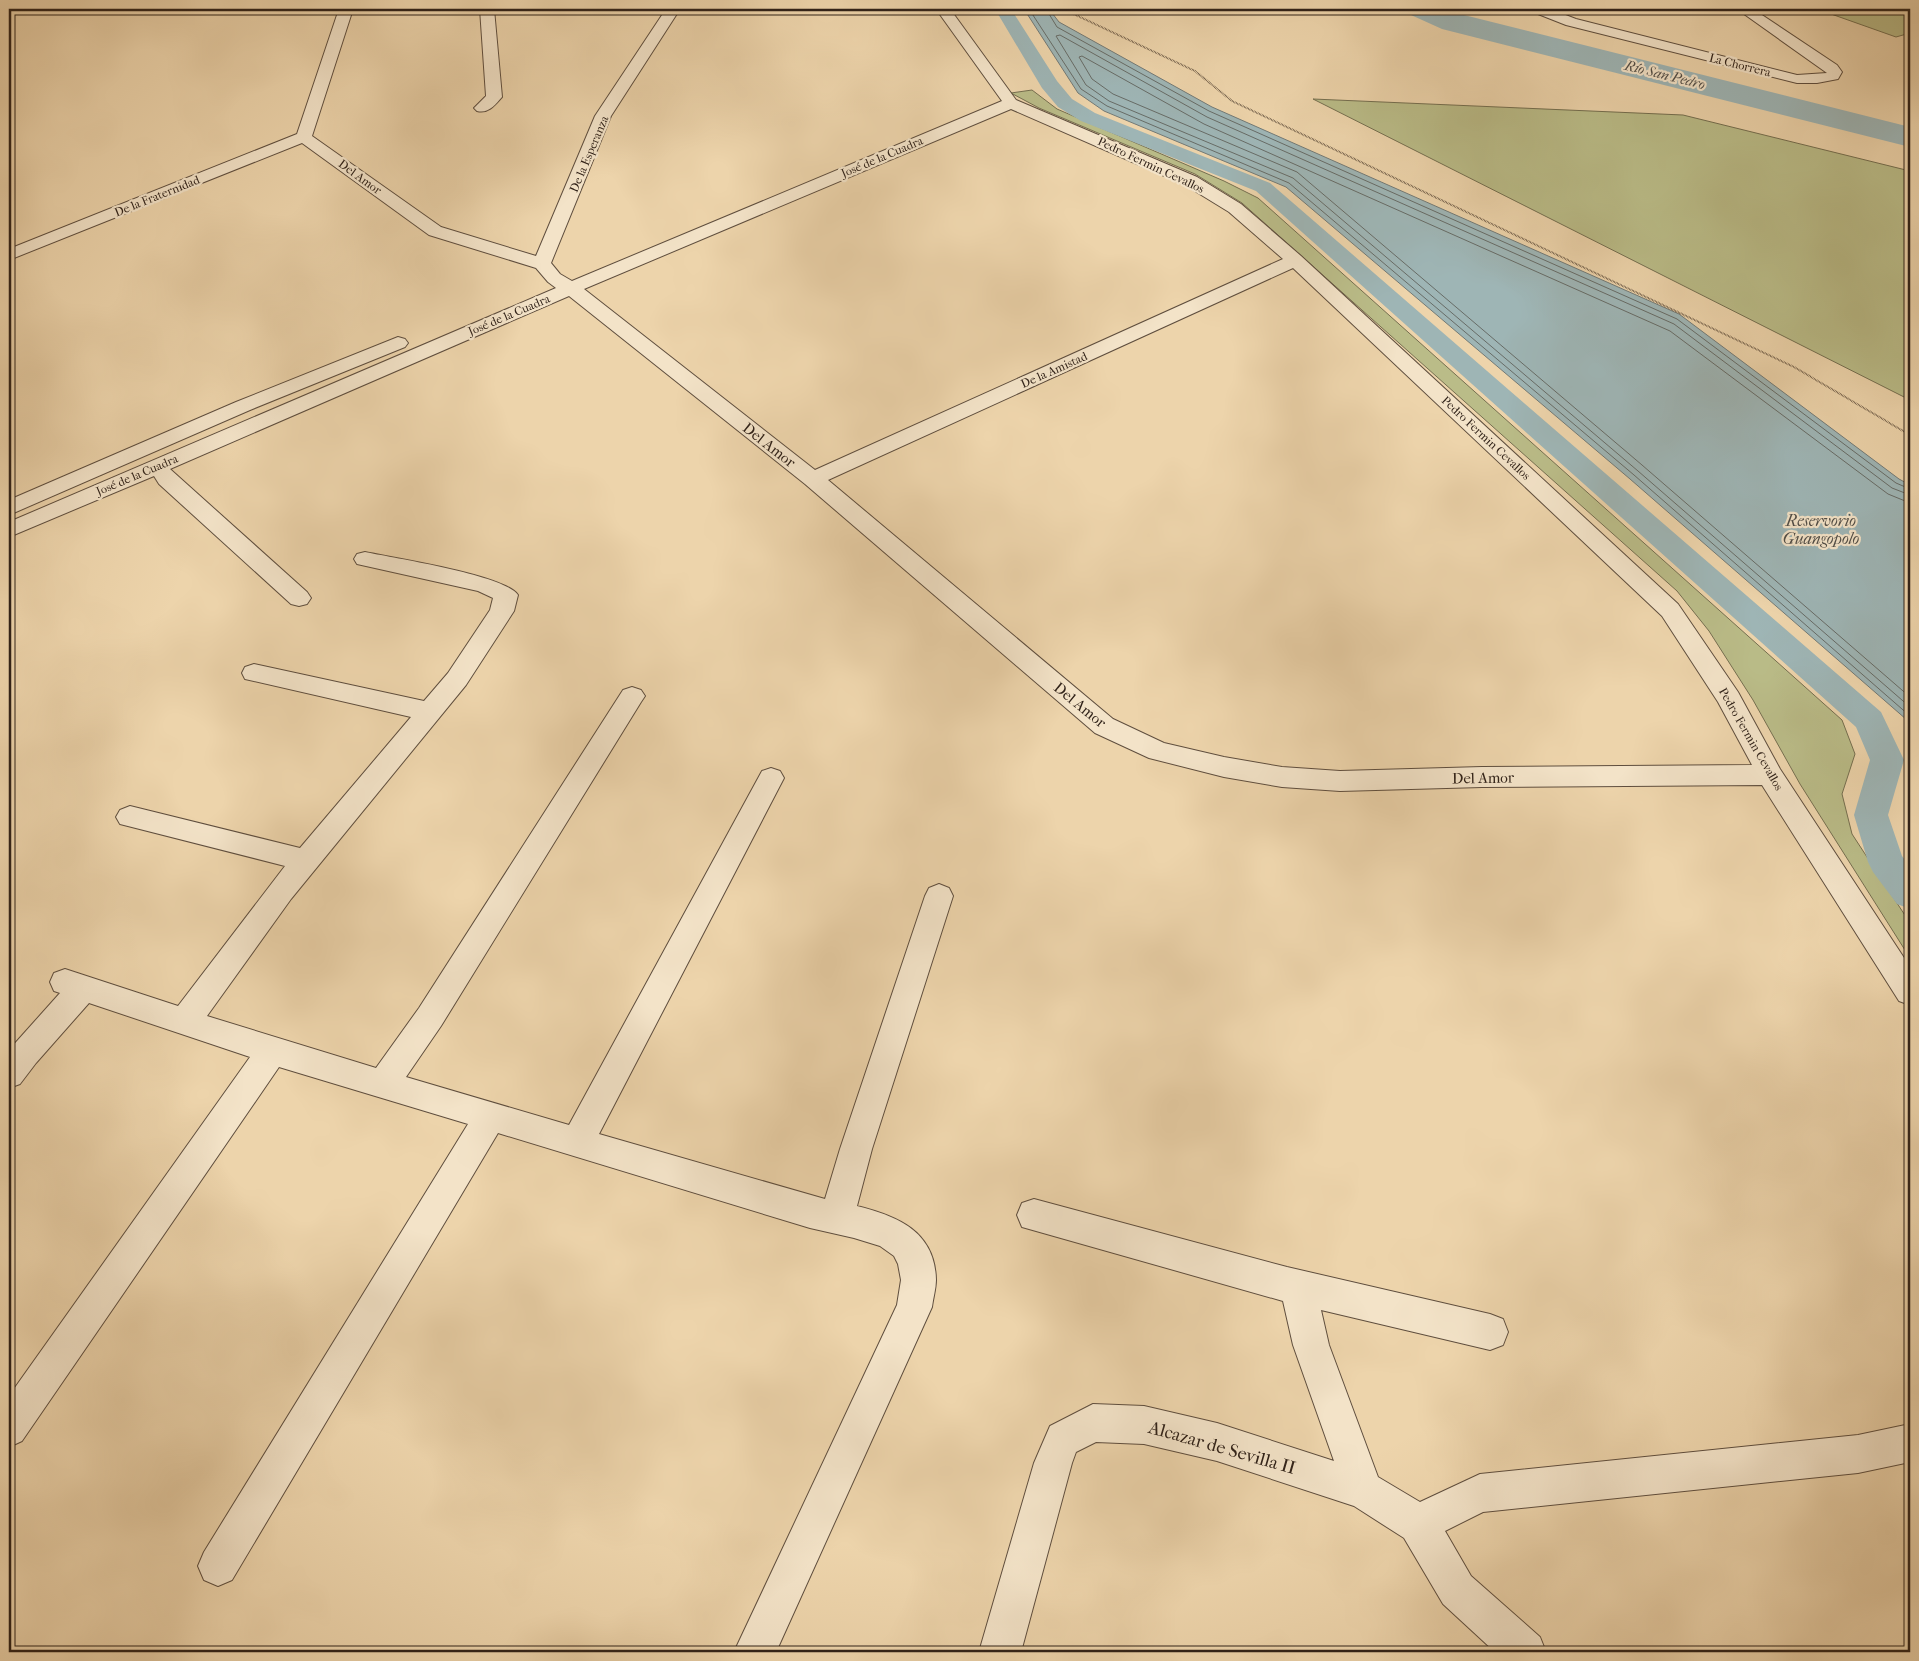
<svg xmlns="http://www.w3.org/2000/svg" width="1919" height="1661" viewBox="0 0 1919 1661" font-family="'IM FELL French Canon',serif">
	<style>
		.green { fill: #babc88; stroke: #756f50 }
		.water { fill: #9eb5b5; stroke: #727a77 }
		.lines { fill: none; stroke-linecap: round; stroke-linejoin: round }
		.shore { stroke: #676c67; stroke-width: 1 }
		.canal { fill: #9eb5b5; fill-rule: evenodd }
		.river { fill: #9eb5b5; fill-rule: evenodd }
		.street-casing { stroke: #5f4e3e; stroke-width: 2 }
		.path { stroke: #302219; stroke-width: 2; stroke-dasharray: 0.5 1; stroke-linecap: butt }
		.street { fill: #f3e3c8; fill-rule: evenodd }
		.labels { text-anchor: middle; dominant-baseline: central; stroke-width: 4.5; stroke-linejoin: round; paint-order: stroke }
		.far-street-label { font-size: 12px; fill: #302219; stroke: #f3e3c8 }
		.far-water-label { font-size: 14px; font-style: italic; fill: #514e48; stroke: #f3e3c8 }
		.street-label { font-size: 15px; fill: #302219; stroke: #f3e3c8 }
		.water-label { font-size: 16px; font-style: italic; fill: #514e48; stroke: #f3e3c8 }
		.near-street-label { font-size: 18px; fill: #302219; stroke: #f3e3c8 }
	</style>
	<rect width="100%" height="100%" fill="#edd4ab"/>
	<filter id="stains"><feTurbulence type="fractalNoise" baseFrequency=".004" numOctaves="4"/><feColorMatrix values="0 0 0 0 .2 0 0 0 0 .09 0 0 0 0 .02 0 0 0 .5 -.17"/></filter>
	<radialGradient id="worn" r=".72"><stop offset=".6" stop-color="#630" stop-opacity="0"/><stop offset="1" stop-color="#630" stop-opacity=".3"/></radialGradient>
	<path class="green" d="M1817,9H1910V33L1896,37Z
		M1032,90L1057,109L1224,181L1258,198L1842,720L1855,754L1842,794L1852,834L1910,923V958L1800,784L1753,700L1709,631L1677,591L1242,203L1195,174L1039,108L1011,93Z
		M1313,99L1683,115L1910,171V400Z"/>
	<path class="water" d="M1024,9H1049L1059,22L1212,107L1679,314L1899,479L1910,485V726L1907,720L1630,479L1286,187L1104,111L1078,93Z"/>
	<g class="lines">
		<path class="shore" d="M1029,9L1081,89L1107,106L1289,183L1634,475L1910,716
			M1046,9L1057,27L1209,111L1677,319L1896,483L1910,489
			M1910,495L1892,488L1674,324L1207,117L1060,35L1056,36L1086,85L1109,101L1293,178L1638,471L1910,707
			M1910,503L1888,494L1670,331L1204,124L1082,56L1079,57L1092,79L1113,94L1297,172L1642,465L1910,697"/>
		<path class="canal" d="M995,9H1011L1057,81L1072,99L1095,113L1270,183L1881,712L1904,760L1888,815L1902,856L1910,867V909L1897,904L1873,872L1868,862L1854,815L1870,760L1856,727L1256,191L1081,121L1058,107L1042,88Z"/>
		<path class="river" d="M1407,9H1448L1464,15L1910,127V147L1442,29L1411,15Z"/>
		<defs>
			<path id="street" d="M339,9H353L312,136L441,227L536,256L595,116L666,9H680L611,116L551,263L560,274L572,281L1002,101L936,9H950L1016,100L1197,177L1241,204L1301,256L1678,604L1738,692L1780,769L1910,967V1005L1899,1001L1762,785L1482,787L1340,791L1282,787L1224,777L1149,758L1095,733L805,484L569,296L170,469L307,592L311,598L307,604L299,606L291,604L159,484L154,476L9,537V522L556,288L548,282L536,268L429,235L302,143L9,260V249L297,134ZM1011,109L1185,185L1229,212L1283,259L815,470L584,289ZM1293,268L1662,616L1718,702L1752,765L1482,767L1340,771L1282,767L1224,757L1164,743L1113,719L828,480Z
				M480,9H494L502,97C495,105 488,114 477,111L474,108L486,96Z
				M1531,9H1550L1576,19L1797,75L1827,73L1737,9H1753L1837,65L1842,72L1838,79L1817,83H1797L1566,25L1533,12Z
				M398,337L405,339L408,343L405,347L250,410L9,515V500L236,402Z
				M365,552C393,558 505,575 518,595L514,611L466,685L291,899L207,1016L376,1068L419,1008L623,690L632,687L641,690L645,696L641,702L441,1026L406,1077L569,1125L762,771L771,768L780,771L784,778L599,1134L825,1199L840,1149L925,896L929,888L939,884L949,888L953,896L872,1149L857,1206C897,1216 935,1231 936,1280C936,1289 933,1298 932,1307L776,1652H734L897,1305L901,1280L898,1264L894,1256L880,1246L854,1238L810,1228L498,1133L232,1580L218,1586L204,1580L198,1566L204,1552L468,1124L279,1067L22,1441L9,1447V1396L250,1057L89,1003L36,1063L20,1084L9,1088V1050L60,993L54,991L50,982L54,973L65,969L178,1006L285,866L120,824L116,817L120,810L130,806L300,848L411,717L245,679L242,673L245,667L254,664L424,701L448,673L490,610L493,598L478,591L357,564L354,559L357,554Z
				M1034,1199L1287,1267L1490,1314L1503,1319L1508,1332L1503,1345L1490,1350L1321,1310L1329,1345L1378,1477L1420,1502L1480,1474L1858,1435L1910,1424V1462L1858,1473L1483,1512L1445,1531L1471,1576L1540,1637L1546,1652H1495L1443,1604L1404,1538L1354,1506L1217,1461L1144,1444L1096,1442L1076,1452L1072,1463L1021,1652H979L1034,1463L1050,1426L1093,1404L1144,1406L1217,1423L1334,1461L1293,1345L1283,1301L1022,1227L1017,1215L1022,1203Z"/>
		</defs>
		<use href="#street" class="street-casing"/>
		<path class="path" d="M1063,9L1195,71L1232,101L1794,367L1910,435"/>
		<use href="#street" class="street"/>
	</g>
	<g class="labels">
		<g class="far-street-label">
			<text transform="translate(1740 65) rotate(14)">La Chorrera</text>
			<text transform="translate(589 154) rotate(-67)">De la Esperanza</text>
			<text transform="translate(882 157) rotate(-23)">José de la Cuadra</text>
			<text transform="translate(1151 165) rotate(25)">Pedro Fermin Cevallos</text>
			<text transform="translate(360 177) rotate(36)">Del Amor</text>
			<text transform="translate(157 196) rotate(-22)">De la Fraternidad</text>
			<text transform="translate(509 315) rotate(-23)">José de la Cuadra</text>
			<text transform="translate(1054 370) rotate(-24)">De la Amistad</text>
			<text transform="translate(1486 438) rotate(43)">Pedro Fermin Cevallos</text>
			<text transform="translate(137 475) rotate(-23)">José de la Cuadra</text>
			<text transform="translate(1751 739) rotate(60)">Pedro Fermin Cevallos</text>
		</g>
		<g class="far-water-label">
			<text transform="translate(1665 75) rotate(14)">Río San Pedro</text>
		</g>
		<g class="street-label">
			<text transform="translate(769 445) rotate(38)">Del Amor</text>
			<text transform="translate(1080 705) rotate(39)">Del Amor</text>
			<text transform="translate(1483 778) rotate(-1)">Del Amor</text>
		</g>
		<g class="water-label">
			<text x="1821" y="520">Reservorio<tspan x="1821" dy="18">Guangopolo</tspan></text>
		</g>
		<g class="near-street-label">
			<text transform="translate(1222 1448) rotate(16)">Alcazar de Sevilla II</text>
		</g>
	</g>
	<rect width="1919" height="1661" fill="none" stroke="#edd4ab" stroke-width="30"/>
	<rect x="10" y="10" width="1899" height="1641" fill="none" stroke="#302219" stroke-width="2.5"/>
	<rect x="15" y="15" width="1889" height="1631" fill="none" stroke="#302219"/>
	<rect width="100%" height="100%" filter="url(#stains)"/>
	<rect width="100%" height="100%" fill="url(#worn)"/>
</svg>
